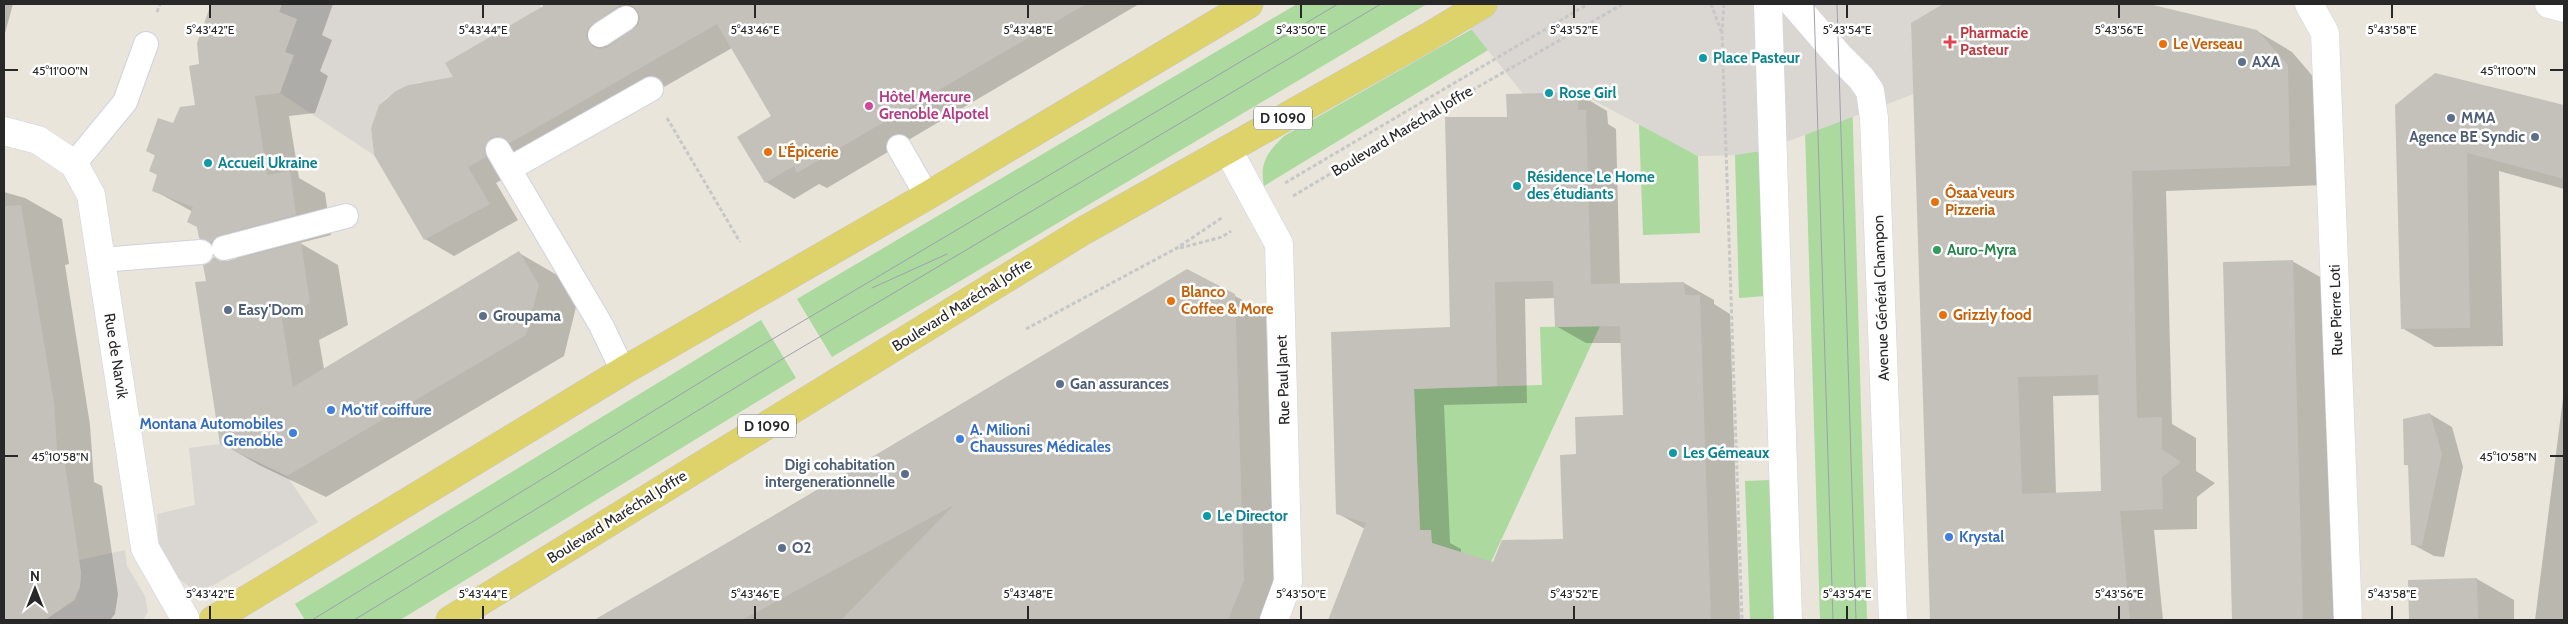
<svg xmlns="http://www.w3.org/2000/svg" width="2568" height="624" viewBox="0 0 2568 624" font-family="Cabin,sans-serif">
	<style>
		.green { fill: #abd99e }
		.plaza { fill: #dad7d2 }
		.shadow { fill: #0003; fill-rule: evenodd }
		.building { fill: #c4c1bb; fill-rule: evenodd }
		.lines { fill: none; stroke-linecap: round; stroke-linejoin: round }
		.lane-casing { stroke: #d1d2df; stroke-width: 26 }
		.street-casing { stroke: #d1d2df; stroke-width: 29 }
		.secondary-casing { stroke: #d1d2df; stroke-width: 29 }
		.primary-casing { stroke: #c7c7c7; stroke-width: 29 }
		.path { stroke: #c7c7c7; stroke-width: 3; stroke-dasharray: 4 2.5; stroke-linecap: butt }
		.lane { stroke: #fff; stroke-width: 24 }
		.street { stroke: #fff; stroke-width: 28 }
		.secondary { stroke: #fff; stroke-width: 28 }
		.primary { stroke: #ded26b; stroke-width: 28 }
		.tram { stroke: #9f9fb0; stroke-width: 1 }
		.lane-bridge-casing { stroke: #d1d2df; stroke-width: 26; stroke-linecap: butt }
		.lane-bridge { stroke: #fff; stroke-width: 24 }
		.ticks { fill: none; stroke: #282828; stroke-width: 2 }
		.health-dot { fill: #e0444e; stroke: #fff; stroke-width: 2 }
		.food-dot { fill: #e8710a; stroke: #fff; stroke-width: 2 }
		.culture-dot { fill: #0f9aa8; stroke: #fff; stroke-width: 2 }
		.service-dot { fill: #5c6f8a; stroke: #fff; stroke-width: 2 }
		.hotel-dot { fill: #d1479c; stroke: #fff; stroke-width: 2 }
		.leisure-dot { fill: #2e9e5b; stroke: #fff; stroke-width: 2 }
		.shop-dot { fill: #3f7fe0; stroke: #fff; stroke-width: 2 }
		.labels { text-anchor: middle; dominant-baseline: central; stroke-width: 5; stroke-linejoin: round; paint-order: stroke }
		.shield { fill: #fff; stroke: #686868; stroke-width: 1 }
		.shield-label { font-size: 14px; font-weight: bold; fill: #282828 }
		.health-label { font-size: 15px; font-weight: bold; fill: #be3a42; stroke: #fff; text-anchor: start }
		.food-label { font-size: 15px; font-weight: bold; fill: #c56008; stroke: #fff; text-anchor: start }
		.culture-label { font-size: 15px; font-weight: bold; fill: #0d838f; stroke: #fff; text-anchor: start }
		.service-label { font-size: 15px; font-weight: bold; fill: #4e5e75; stroke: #fff; text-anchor: start }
		.hotel-label { font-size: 15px; font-weight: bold; fill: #b23c85; stroke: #fff; text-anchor: start }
		.street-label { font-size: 15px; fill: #282828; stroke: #fff }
		.leisure-label { font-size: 15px; font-weight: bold; fill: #27864d; stroke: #fff; text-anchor: start }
		.shop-label { font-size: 15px; font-weight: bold; fill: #366cbe; stroke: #fff; text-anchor: start }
		.ticks-label { font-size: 12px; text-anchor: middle; fill: #282828; stroke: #fff; stroke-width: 5; stroke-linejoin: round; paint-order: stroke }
	</style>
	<rect width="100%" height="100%" fill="#e9e5db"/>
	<path class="green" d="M1297,4H1427L832,357L797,299Z
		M1516,4L1498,44L1264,186C1259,162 1268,152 1284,136Z
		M1757,4L1766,296L1739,298L1735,155Z
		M1802,32L1852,92L1867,620H1820Z
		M1639,124L1698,156L1700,233L1643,235Z
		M761,320L796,378L400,620H305L295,604Z
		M1600,326L1491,562L1432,543L1420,530L1414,389L1542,385L1540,327Z
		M1771,480L1775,620H1750L1745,481Z"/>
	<path class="plaza" d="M282,4H539L541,7L461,91L421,82L408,85L386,98L379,105L371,128L374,155L280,93L293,55L285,52L297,19L279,12Z
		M1451,4H1943L1911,24L1914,94L1762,151L1735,155L1709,156H1698L1578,92L1523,94Z
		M220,444L287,476L318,522L216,584L203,589H192L177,577L159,549L157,514L195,505L189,448Z
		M125,550L127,566L145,596L148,612L143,620H45L75,600L81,580L79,560Z"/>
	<path class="shadow" d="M4,4H13L4,37Z
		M212,4H333L322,35L332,40L320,71L328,76L315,113L289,116L299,178L325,193L331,235L300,243L338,265L348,325L319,340L324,369L519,253L557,275L576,307L564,356L326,497L259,465L221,443L207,282L221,262L239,260L200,238L193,212L153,190L159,175L156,156L147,151L196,106L201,65L198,43Z
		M542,4H1139L827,188L819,184L794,199L766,182L773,117L732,48L496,183L518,220L454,256L425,239L544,7Z
		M1946,4H2142L2257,31L2292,52L2322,87L2325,185L2166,191L2172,424L2196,438V471L2215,483L2197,497V529L2154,530L2163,620H1931L1912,24ZM2099,395L2102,492L2056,494L2053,396Z
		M2435,75L2564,107V189L2499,171L2503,346L2435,347L2402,328Z
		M1577,93L1607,111L1608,124L1616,129L1620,284L1684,283L1714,300V304L1730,314L1740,620H1330L1365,529L1337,513L1451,328L1509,118ZM1555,298L1556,326L1586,343H1622L1624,416L1577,455L1565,541L1493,564L1461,553V549L1450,543L1444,405L1527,403L1525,299Z
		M4,192L25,198L62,219L69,264L65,265L90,425L94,482L102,486L118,594L115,614L110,620H4Z
		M2292,261L2329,282L2339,620H2233L2225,263Z
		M1187,270L1266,313L1275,598L1266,620H598Z
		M2564,390V620H2535Z
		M2430,414L2452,427L2463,467L2444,557L2434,556L2412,544L2409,466L2405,464Z
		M2477,579L2514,600V620H2411L2409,581Z"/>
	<path class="building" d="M211,4H282L279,12L297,19L285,52L294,55L280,93L255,96L267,175L290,171L296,215L221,235L211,243L199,238L197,227L187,222L193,207L152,191L157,175L149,171L155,155L146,151L158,118L173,123L180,107L195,105L189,66L199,64L197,43Z
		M547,4H1086L797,173L794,166L765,183L737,137L771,116L717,24L510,143L498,136L491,138L484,150L486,157L468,167L490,204L424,240L374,155L371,128L379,105L396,91L408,85L453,77L445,63ZM626,4L633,6L638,11L640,18L638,25L608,47L600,49L593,47L586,36L588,28L618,6Z
		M1943,4H2149L2257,30L2288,65L2290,166L2132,171L2137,418L2162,417V449L2181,462L2162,477L2163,509L2120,511L2130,620H1930L1911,23ZM2098,375L2101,491L2022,494L2018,377Z
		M2435,73L2564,105V179L2467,153L2470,328L2401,329L2395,105Z
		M1578,92V110H1586L1591,284L1684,282L1685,295H1700L1711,620H1328L1366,523L1336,514L1331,332L1450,327L1445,117H1507L1506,94ZM1553,281L1555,327L1620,326L1623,415L1575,417L1576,454L1560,455L1563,539L1502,540L1493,562L1432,543L1431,530H1420L1414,389L1497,386L1495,282Z
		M21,205L54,403L58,464H65L81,572L80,587L74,600L45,620H4V206Z
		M301,242L310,303L282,319L293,387L519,251L539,285L526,335L287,476L220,444L195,282L206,281L203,265L209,263L214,257L220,261H227Z
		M2293,260L2303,620H2232L2223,262Z
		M1187,269L1235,294L1244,580L1228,620H841L954,505L742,620H594L789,507Z
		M2430,413L2442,454L2422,546L2411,545L2408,465H2404L2403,419Z
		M2477,578L2478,620H2409L2408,580Z"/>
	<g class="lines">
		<defs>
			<path id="lane" d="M899,147L927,196
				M498,150L509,169
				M74,164L125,102L146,44
				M224,248L346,216
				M101,260L201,252
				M623,371L601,325L509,169L651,89"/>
			<path id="street" d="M1794,4L1839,56L1861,78L1870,91L1874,118L1893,620
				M2309,4L2325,33L2348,620
				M4,131L38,140L74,164L91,195L145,548L186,620
				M1228,150L1279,244L1288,582L1274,620"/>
			<path id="secondary" d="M1768,4L1788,620
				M2549,4L2564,8"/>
			<path id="primary" d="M213,620L623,371L927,196L1249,4
				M450,620L1083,231L1428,37L1483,4"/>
		</defs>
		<use href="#lane" class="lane-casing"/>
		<use href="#street" class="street-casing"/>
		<use href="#secondary" class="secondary-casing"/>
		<use href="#primary" class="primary-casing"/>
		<path class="path" d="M1711,4L1721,31
			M1724,4L1722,32L1742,620
			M157,12L160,4
			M667,118L740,242
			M1285,183L1588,4
			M1293,196L1427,116L1623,4
			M1180,248L1222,237L1231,231
			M1026,329L1177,248L1223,217"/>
		<use href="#lane" class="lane"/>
		<use href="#street" class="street"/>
		<use href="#secondary" class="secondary"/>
		<use href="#primary" class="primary"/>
		<path class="tram" d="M1814,4L1833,620
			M1837,4L1856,620
			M872,288L947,254
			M312,620L722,369L1338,4
			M354,620L784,358L1381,4"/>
		<defs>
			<path id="lane-bridge" d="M600,35L626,18"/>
		</defs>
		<use href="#lane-bridge" class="lane-bridge-casing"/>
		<use href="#lane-bridge" class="lane-bridge"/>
	</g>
	<path class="ticks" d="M210,5V18M483,5V18M755,5V18M1028,5V18M1301,5V18M1574,5V18M1847,5V18M2119,5V18M2392,5V18M5,70H18M2550,70H2563M5,456H18M2550,456H2563M210,606V619M483,606V619M755,606V619M1028,606V619M1301,606V619M1574,606V619M1847,606V619M2119,606V619M2392,606V619"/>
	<path class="health-dot" d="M1947.5 34.5h5v5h5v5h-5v5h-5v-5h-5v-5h5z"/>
	<g class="food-dot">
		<circle cx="2163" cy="44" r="5"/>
		<circle cx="768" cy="152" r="5"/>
		<circle cx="1935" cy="202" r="5"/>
		<circle cx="1171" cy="301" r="5"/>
		<circle cx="1943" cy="315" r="5"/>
	</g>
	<g class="culture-dot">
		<circle cx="1703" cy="58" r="5"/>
		<circle cx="1549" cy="93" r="5"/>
		<circle cx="208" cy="163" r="5"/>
		<circle cx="1517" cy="186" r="5"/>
		<circle cx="1673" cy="453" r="5"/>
		<circle cx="1207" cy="516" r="5"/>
	</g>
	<g class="service-dot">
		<circle cx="2242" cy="62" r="5"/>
		<circle cx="2451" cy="118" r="5"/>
		<circle cx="2535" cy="137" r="5"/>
		<circle cx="228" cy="310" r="5"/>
		<circle cx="483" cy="316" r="5"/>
		<circle cx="1060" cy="384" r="5"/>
		<circle cx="905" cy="474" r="5"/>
		<circle cx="782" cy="548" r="5"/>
	</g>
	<circle class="hotel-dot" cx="869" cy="106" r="5"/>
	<circle class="leisure-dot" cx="1937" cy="250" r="5"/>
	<g class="shop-dot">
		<circle cx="331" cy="410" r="5"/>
		<circle cx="293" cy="433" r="5"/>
		<circle cx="960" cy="439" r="5"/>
		<circle cx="1949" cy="537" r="5"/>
	</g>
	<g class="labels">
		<g class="shield">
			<rect x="1254" y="106.5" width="58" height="23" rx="4"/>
			<rect x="738" y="414.5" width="58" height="23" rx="4"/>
		</g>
		<g class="shield-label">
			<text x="1283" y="118">D 1090</text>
			<text x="767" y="426">D 1090</text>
		</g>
		<g class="health-label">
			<text x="1960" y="33">Pharmacie<tspan x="1960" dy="17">Pasteur</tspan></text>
		</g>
		<g class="food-label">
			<text x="2173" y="44">Le Verseau</text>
			<text x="778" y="152">L'Épicerie</text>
			<text x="1945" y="193">Ôsaa'veurs<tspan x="1945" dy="17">Pizzeria</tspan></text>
			<text x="1181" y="292">Blanco<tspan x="1181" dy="17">Coffee &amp; More</tspan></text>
			<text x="1953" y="315">Grizzly food</text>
		</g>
		<g class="culture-label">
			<text x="1713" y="58">Place Pasteur</text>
			<text x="1559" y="93">Rose Girl</text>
			<text x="218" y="163">Accueil Ukraine</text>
			<text x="1527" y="177">Résidence Le Home<tspan x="1527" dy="17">des étudiants</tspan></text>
			<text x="1683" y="453">Les Gémeaux</text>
			<text x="1217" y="516">Le Director</text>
		</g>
		<g class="service-label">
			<text x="2252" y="62">AXA</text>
			<text x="2461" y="118">MMA</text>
			<text x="2525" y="137" text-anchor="end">Agence BE Syndic</text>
			<text x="238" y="310">Easy'Dom</text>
			<text x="493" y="316">Groupama</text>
			<text x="1070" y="384">Gan assurances</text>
			<text x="895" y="465" text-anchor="end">Digi cohabitation<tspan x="895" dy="17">intergenerationnelle</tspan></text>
			<text x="792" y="548">O2</text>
		</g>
		<g class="hotel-label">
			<text x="879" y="97">Hôtel Mercure<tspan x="879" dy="17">Grenoble Alpotel</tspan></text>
		</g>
		<g class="street-label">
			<text transform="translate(1402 131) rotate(-31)">Boulevard Maréchal Joffre</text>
			<text transform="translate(1881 298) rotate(-92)">Avenue Général Champon</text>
			<text transform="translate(962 305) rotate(-32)">Boulevard Maréchal Joffre</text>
			<text transform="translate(2336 310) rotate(-92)">Rue Pierre Loti</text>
			<text transform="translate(116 356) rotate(81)">Rue de Narvik</text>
			<text transform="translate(1283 380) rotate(-92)">Rue Paul Janet</text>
			<text transform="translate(617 517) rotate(-32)">Boulevard Maréchal Joffre</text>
		</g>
		<g class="leisure-label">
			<text x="1947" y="250">Auro-Myra</text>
		</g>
		<g class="shop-label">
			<text x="341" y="410">Mo'tif coiffure</text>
			<text x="283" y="424" text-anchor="end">Montana Automobiles<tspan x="283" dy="17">Grenoble</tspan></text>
			<text x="970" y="430">A. Milioni<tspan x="970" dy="17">Chaussures Médicales</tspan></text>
			<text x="1959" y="537">Krystal</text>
		</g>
	</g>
	<g class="ticks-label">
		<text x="210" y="34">5°43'42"E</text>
		<text x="483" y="34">5°43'44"E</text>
		<text x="755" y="34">5°43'46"E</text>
		<text x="1028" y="34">5°43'48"E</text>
		<text x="1301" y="34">5°43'50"E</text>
		<text x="1574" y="34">5°43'52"E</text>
		<text x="1847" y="34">5°43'54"E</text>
		<text x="2119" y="34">5°43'56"E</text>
		<text x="2392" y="34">5°43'58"E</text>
		<text x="60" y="75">45°11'00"N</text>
		<text x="2508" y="75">45°11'00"N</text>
		<text x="60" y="461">45°10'58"N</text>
		<text x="2508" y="461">45°10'58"N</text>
		<text x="210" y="598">5°43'42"E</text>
		<text x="483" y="598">5°43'44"E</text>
		<text x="755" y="598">5°43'46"E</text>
		<text x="1028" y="598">5°43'48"E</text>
		<text x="1301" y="598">5°43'50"E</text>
		<text x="1574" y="598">5°43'52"E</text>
		<text x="1847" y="598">5°43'54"E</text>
		<text x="2119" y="598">5°43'56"E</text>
		<text x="2392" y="598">5°43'58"E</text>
	</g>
	<rect width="2568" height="624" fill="none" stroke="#282828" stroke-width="10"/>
	<g transform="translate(35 589)" stroke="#ffffff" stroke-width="4" paint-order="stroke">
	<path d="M0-4L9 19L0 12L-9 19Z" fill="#282828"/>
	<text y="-8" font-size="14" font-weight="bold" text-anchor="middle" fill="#282828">N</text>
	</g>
</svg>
